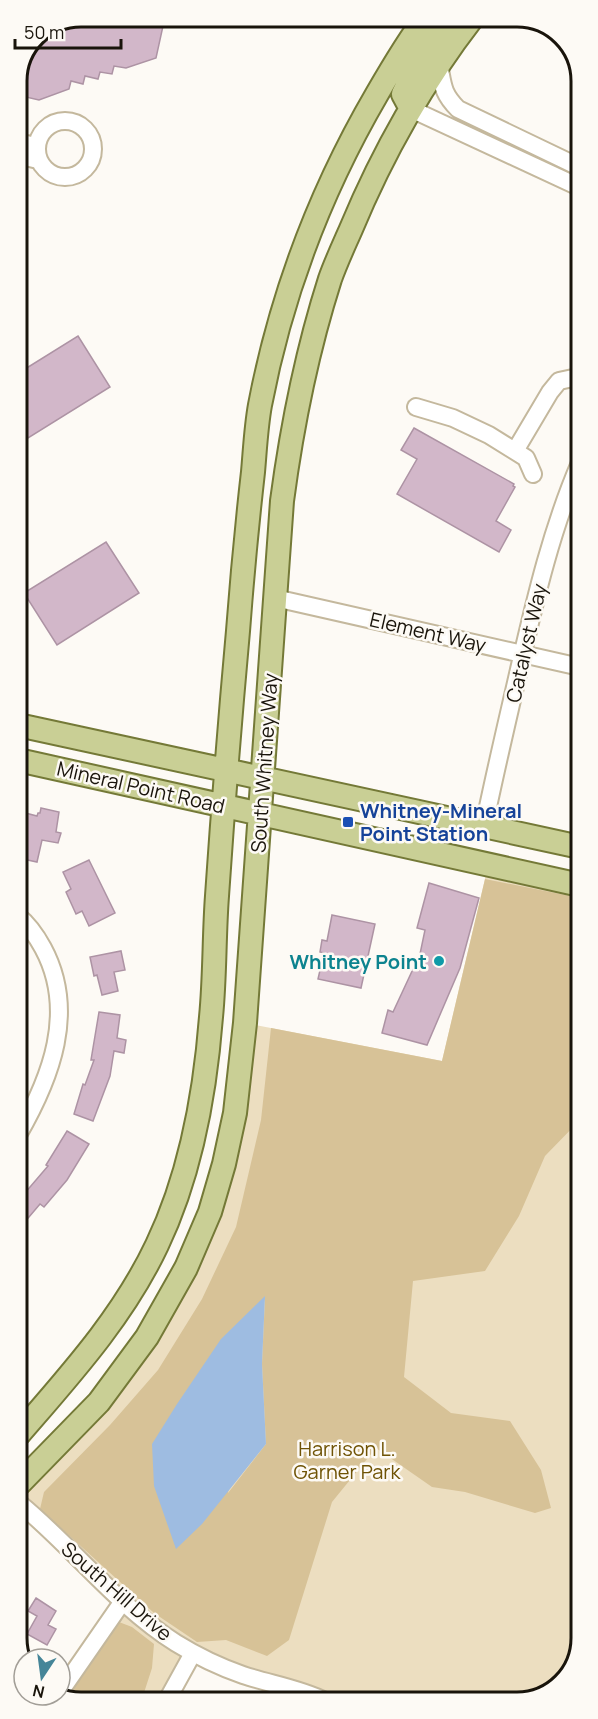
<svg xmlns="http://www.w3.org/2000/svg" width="598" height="1719" viewBox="0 0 598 1719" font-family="Manrope,sans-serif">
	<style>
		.green { fill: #ecdec0 }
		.forest { fill: #d7c297; fill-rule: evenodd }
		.water { fill: #9ebce1 }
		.building { fill: #d2b7c9; stroke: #ad93a4; stroke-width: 1.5 }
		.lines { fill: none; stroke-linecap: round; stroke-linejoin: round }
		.minor-casing { stroke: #c4b89d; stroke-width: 20 }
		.major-casing { stroke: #747937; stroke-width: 26 }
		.minor { stroke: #fff; stroke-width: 16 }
		.major { stroke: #c9cf95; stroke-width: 22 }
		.transit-dot { fill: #1a4fb4; stroke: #fdfaf5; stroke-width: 2 }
		.culture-dot { fill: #0f9aa8; stroke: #fdfaf5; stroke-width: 2 }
		.labels { text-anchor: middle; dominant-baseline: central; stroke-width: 5; stroke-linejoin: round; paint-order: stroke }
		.street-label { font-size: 20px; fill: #19140b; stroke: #fdfaf5 }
		.transit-label { font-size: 20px; font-weight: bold; fill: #164399; stroke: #fdfaf5; text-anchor: start }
		.culture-label { font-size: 20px; font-weight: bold; fill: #0d838f; stroke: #fdfaf5; text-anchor: end }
		.park-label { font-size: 20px; fill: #6f5305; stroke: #fdfaf5 }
		.rim { fill: none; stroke: #19140b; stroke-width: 3 }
	</style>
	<rect width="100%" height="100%" fill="#fdfaf5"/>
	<path class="green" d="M486,864L580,885L581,1638L568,1677L534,1700L325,1701L194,1653L166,1702H77L58,1695L123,1601L19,1503V1484L99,1402L210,1212L245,1023L442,1061L485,879Z"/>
	<path class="forest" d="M485,879L580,898L581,1119L545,1156L519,1216L485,1271L413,1281L404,1377L451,1413L510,1421L541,1470L551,1508L535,1513L465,1492L432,1487L376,1448L332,1502L289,1640L267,1656L226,1640L197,1642L154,1613L40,1509L44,1492L110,1425L158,1370L202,1299L236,1227L261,1120L271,1028L442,1061ZM265,1297L262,1364L266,1444L228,1493Z
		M119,1622L132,1627L154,1644L152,1668L141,1702H77L66,1698Z"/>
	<path class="water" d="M265,1296L262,1364L266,1444L202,1524L176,1549L154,1486L152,1444L177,1404L221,1339Z"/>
	<path class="building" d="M81,16L165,17L156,58L126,68L114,66L112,74L100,72L98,79L85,76L83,84L71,81L69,89L39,100L17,95V78L36,35Z
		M78,336L110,387L28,438L17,421V374Z
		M414,428L514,484L513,486L515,487L496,521L511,530L499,552L397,494L417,459L401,450Z
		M106,542L139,593L57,645L24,593Z
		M41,808L59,812L56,832L61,833L58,843L42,840L37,862L18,858V811L37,816L38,813H40Z
		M89,860L115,913L89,926L82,911L76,914L66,892L71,889L63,872Z
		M429,883L479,898L460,968L427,1045L382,1033L388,1010L393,1012L420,954L425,930L417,928Z
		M332,915L375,924L361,988L318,979L324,953L320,952L322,940L327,941Z
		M121,951L125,970L114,972L118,991L102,995L97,975L94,976L90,957Z
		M99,1012L120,1015L117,1038L126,1040L124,1053L114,1051L110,1076L93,1121L74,1114L83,1084L85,1085L94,1060H91Z
		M67,1131L89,1144L67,1180L44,1207L40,1204L18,1230V1201L48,1166L46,1165Z
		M36,1598L56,1611L48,1625L56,1629L47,1645L27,1634L37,1616L28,1611Z"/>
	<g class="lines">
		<defs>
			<path id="minor" d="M439,64C443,85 442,93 458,109L579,167
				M411,109L579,187
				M37 149a28 28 0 1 1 56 0a28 28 0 1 1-56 0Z
				M17,142L36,146
				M17,155L38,160
				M416,407L453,418L489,435L526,458L533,474
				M515,451L550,392L559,381L573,378L580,380
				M275,598L580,667
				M484,826C495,772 508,718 520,665C536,596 552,528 580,463
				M18,916C28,924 37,937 43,948C77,1011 51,1078 18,1135
				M19,1503C73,1547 117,1606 176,1643C197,1656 220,1667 243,1675C270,1684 299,1688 325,1701
				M60,1692L123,1601
				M166,1702L193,1653"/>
			<path id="major" d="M410,107L403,94L417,66L452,17
				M18,725L580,847
				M18,760L580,885
				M19,1434C70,1375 123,1317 157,1245C191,1174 205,1095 211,1017C215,977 214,936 217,896C223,808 230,719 238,631C242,578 247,525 253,472C255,450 256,427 260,405C281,295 321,190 377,94C392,68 408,41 426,17
				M19,1484L99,1402L147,1337L186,1268L210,1212L224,1164L235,1113L245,1023L282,501C292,426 307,351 330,279C336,262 344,245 351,229C383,152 422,83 473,17"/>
		</defs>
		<use href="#minor" class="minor-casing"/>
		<use href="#major" class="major-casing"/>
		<use href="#minor" class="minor"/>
		<use href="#major" class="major"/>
	</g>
	<rect class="transit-dot" x="342" y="816" width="12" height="12" rx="3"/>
	<circle class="culture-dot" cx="439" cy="961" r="6"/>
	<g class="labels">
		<g class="street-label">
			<text transform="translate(428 632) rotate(13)">Element Way</text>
			<text transform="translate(526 643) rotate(-77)">Catalyst Way</text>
			<text transform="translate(264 763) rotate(-86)">South Whitney Way</text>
			<text transform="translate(141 787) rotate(13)">Mineral Point Road</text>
			<text transform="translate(117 1591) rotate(41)">South Hill Drive</text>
		</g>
		<g class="transit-label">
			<text x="360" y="810">Whitney-Mineral<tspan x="360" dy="23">Point Station</tspan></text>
		</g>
		<g class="culture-label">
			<text x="427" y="961">Whitney Point</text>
		</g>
		<g class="park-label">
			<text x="347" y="1448">Harrison L.<tspan x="347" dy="23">Garner Park</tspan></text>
		</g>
	</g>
	<path d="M0 0H598V1719H0ZM81 27H517A54 54 0 0 1 571 81V1638A54 54 0 0 1 517 1692H81A54 54 0 0 1 27 1638V81A54 54 0 0 1 81 27Z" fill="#fdfaf5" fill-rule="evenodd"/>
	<path class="rim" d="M81 27H517A54 54 0 0 1 571 81V1638A54 54 0 0 1 517 1692H81A54 54 0 0 1 27 1638V81A54 54 0 0 1 81 27Z"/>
	<g transform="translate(42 1677) rotate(193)"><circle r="28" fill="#fdfaf5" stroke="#a29e97" stroke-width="1.5"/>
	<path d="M0-4.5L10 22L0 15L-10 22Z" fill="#458598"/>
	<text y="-9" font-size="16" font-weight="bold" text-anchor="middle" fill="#19140b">N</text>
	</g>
	<path d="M15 39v9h106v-9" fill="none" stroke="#19140b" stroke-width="3"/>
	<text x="24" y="39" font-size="18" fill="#19140b" stroke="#fdfaf5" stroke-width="4.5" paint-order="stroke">50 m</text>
</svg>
